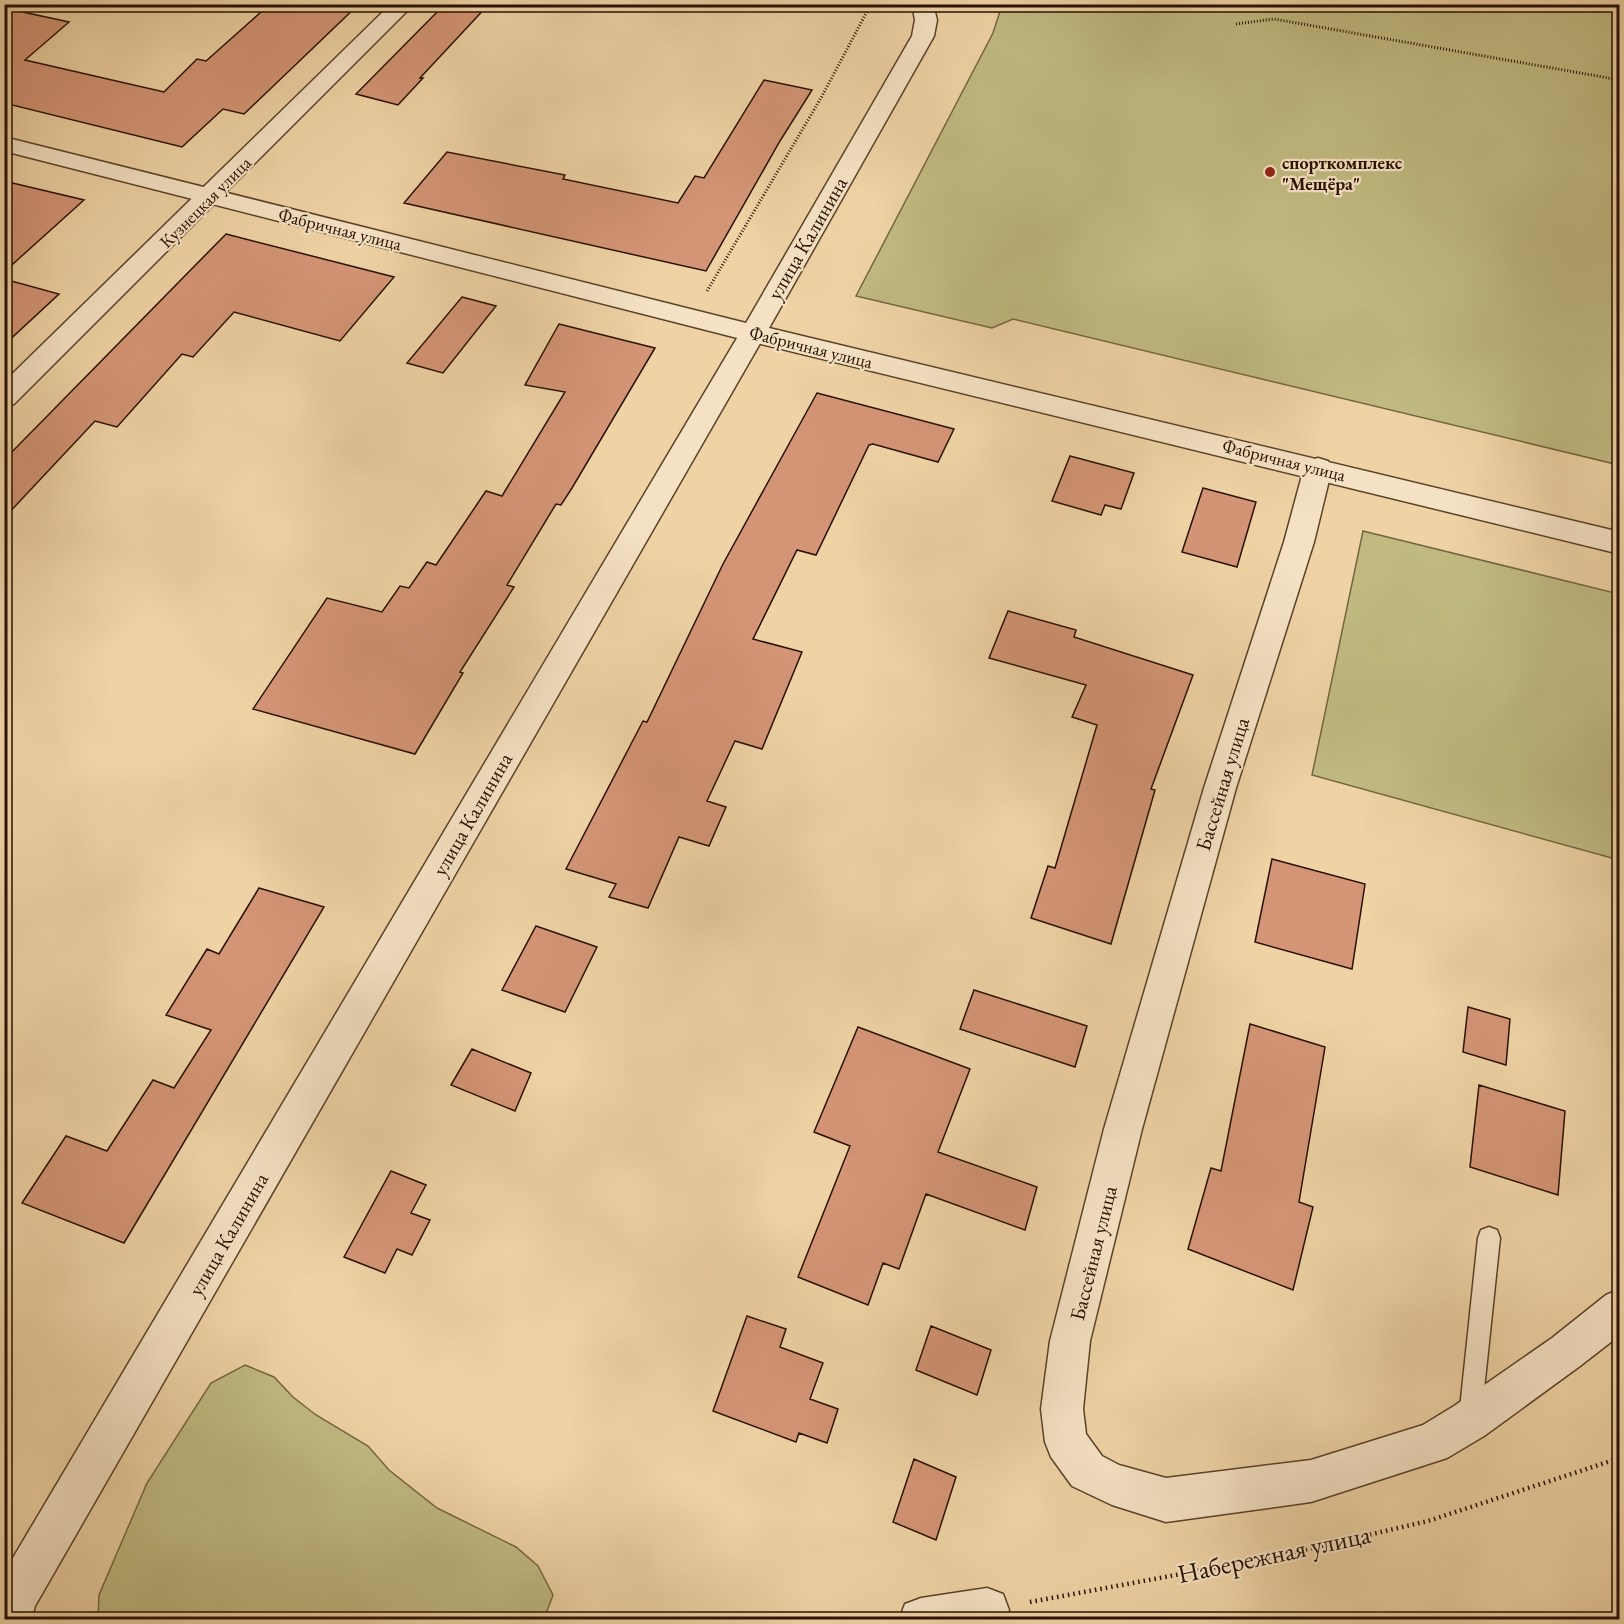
<svg xmlns="http://www.w3.org/2000/svg" width="1624" height="1624" viewBox="0 0 1624 1624" font-family="'EB Garamond',serif">
	<style>
		.green { fill: #c0ba81; stroke: #746640; stroke-width: 1.5 }
		.building { fill: #d49576; stroke: #281100; stroke-width: 1.5 }
		.lines { fill: none; stroke-linecap: round; stroke-linejoin: round }
		.service-casing { stroke: #5a4229; stroke-width: 3 }
		.minor-casing { stroke: #5a4229; stroke-width: 3 }
		.tertiary-casing { stroke: #5a4229; stroke-width: 3 }
		.path-far1 { stroke: #281100; stroke-width: 3; stroke-dasharray: 1 2; stroke-linecap: butt }
		.path { stroke: #281100; stroke-width: 4.5; stroke-dasharray: 1.5 4; stroke-linecap: butt }
		.service { fill: #f5e2c4; fill-rule: evenodd }
		.minor { fill: #f5e2c4; fill-rule: evenodd }
		.tertiary { fill: #f5e2c4; fill-rule: evenodd }
		.poi-dot { fill: #8f2418; stroke: #f5e2c4; stroke-width: 2 }
		.labels { text-anchor: middle; dominant-baseline: central; stroke-width: 4.5; stroke-linejoin: round; paint-order: stroke }
		.far-poi-label { font-size: 18px; font-weight: bold; fill: #281100; stroke: #f5e2c4; text-anchor: start }
		.far-street-label { font-size: 18px; fill: #281100; stroke: #f5e2c4 }
		.street-label { font-size: 21px; fill: #281100; stroke: #f5e2c4 }
		.near-street-label { font-size: 26px; fill: #281100; stroke: #f5e2c4 }
	</style>
	<rect width="100%" height="100%" fill="#efd3a5"/>
	<filter id="stains"><feTurbulence type="fractalNoise" baseFrequency=".00333" numOctaves="4"/><feColorMatrix values="0 0 0 0 .2 0 0 0 0 .09 0 0 0 0 .02 0 0 0 .5 -.17"/></filter>
	<radialGradient id="worn" r=".72"><stop offset=".6" stop-color="#630" stop-opacity="0"/><stop offset="1" stop-color="#630" stop-opacity=".3"/></radialGradient>
	<path class="green" d="M1002,5H1619V465L1013,319L992,328L856,296L993,33Z
		M1363,531L1619,594V860L1312,775Z
		M245,1365L274,1377L293,1397L316,1415L368,1446L389,1470L437,1508L516,1547L538,1566L553,1595L544,1619H98L99,1595L147,1483L211,1383Z"/>
	<path class="building" d="M270,4H359L244,114L223,109L182,147L4,103V8L69,22L25,60L164,92L197,59L206,61Z
		M445,4H489L420,78H423L398,105L356,94Z
		M764,80L812,90L780,141L706,271L404,203L447,152L565,175L563,179L678,203L695,176L704,178Z
		M4,181L84,200L4,272Z
		M226,234L394,277L340,341L234,312L193,357L182,354L117,427L95,421L4,518V460Z
		M4,279L59,294L4,345Z
		M462,297L496,306L443,373L407,363Z
		M559,324L655,348L572,488L561,505L556,504L507,585L514,587L460,672L463,673L415,754L253,709L327,598L382,612L400,586L409,588L427,562L436,565L486,491L502,496L565,392L525,385Z
		M817,393L954,429L938,462L873,444L869,445L816,555L797,550L753,639L802,652L762,749L735,741L707,801L726,807L709,846L679,837L648,908L609,897L616,884L566,869L643,721L647,722L723,564Z
		M1070,456L1134,473L1121,509L1105,505L1101,515L1052,501Z
		M1203,488L1256,502L1237,567L1182,552Z
		M1008,611L1076,630L1074,637L1193,675L1151,789L1155,790L1111,944L1031,918L1048,866L1055,868L1097,725L1072,717L1086,685L989,658Z
		M1272,859L1365,884L1352,969L1255,942Z
		M259,888L324,907L124,1243L22,1203L66,1136L107,1151L153,1080L174,1088L211,1030L166,1015L207,949L219,954Z
		M536,926L597,947L565,1012L502,990Z
		M974,990L1087,1026L1075,1067L960,1029Z
		M1468,1007L1510,1019L1506,1065L1463,1052Z
		M1250,1024L1325,1047L1299,1202L1313,1207L1293,1290L1188,1249L1211,1168L1221,1171Z
		M858,1027L970,1069L938,1152L1037,1187L1025,1230L926,1194L899,1269L883,1263L868,1305L798,1277L850,1146L814,1132Z
		M472,1049L531,1073L515,1111L451,1085Z
		M1479,1085L1565,1111L1558,1195L1470,1167Z
		M391,1171L426,1185L411,1213L430,1220L412,1255L397,1249L385,1273L344,1257Z
		M747,1316L786,1329L780,1347L823,1363L810,1399L838,1409L827,1443L799,1433L796,1442L713,1411Z
		M931,1326L991,1350L977,1395L916,1370Z
		M914,1459L956,1477L936,1540L893,1522Z"/>
	<g class="lines">
		<defs>
			<path id="service" d="M1489,1227L1497,1230L1500,1238L1481,1418L1478,1426L1470,1429L1462,1426L1459,1418L1478,1238L1481,1230Z"/>
			<path id="minor" d="M391,4H414L14,404L4,407V382Z
				M753,324L762,327L766,333L35,1606L31,1620H4V1573L740,333L744,327Z
				M1318,458L1328,461L1332,468L1314,542L1236,788L1142,1129L1090,1341L1083,1409L1086,1434L1102,1456L1119,1465L1166,1478L1311,1460L1423,1425L1454,1406L1552,1338L1606,1295L1620,1289V1335L1580,1366L1484,1436L1447,1458L1311,1502L1166,1522L1112,1505L1072,1486L1051,1457L1045,1442L1041,1409L1050,1341L1104,1129L1204,788L1284,542L1304,468L1308,461Z
				M987,1588L1003,1594L1009,1610L1005,1620H899L905,1604L921,1598Z"/>
			<path id="tertiary" d="M912,4H933L937,20L934,36L769,328L1620,532V554L753,342L4,151V137L746,323L912,36L915,20Z"/>
		</defs>
		<use href="#service" class="service-casing"/>
		<use href="#minor" class="minor-casing"/>
		<use href="#tertiary" class="tertiary-casing"/>
		<path class="path-far1" d="M1236,24L1274,19L1620,80
			M707,291L821,98L871,4"/>
		<path class="path" d="M1030,1602L1278,1556L1428,1521L1620,1458"/>
		<use href="#service" class="service"/>
		<use href="#minor" class="minor"/>
		<use href="#tertiary" class="tertiary"/>
	</g>
	<circle class="poi-dot" cx="1270" cy="172" r="6"/>
	<g class="labels">
		<g class="far-poi-label">
			<text x="1282" y="162">спорткомплекс<tspan x="1282" dy="21">"Мещёра"</tspan></text>
		</g>
		<g class="far-street-label">
			<text transform="translate(205 202) rotate(-45)">Кузнецкая улица</text>
			<text transform="translate(340 229) rotate(14)">Фабричная улица</text>
			<text transform="translate(811 347) rotate(14)">Фабричная улица</text>
			<text transform="translate(1284 460) rotate(14)">Фабричная улица</text>
		</g>
		<g class="street-label">
			<text transform="translate(807 238) rotate(-60)">улица Калинина</text>
			<text transform="translate(1222 784) rotate(-73)">Бассейная улица</text>
			<text transform="translate(472 814) rotate(-60)">улица Калинина</text>
			<text transform="translate(228 1234) rotate(-60)">улица Калинина</text>
			<text transform="translate(1093 1253) rotate(-76)">Бассейная улица</text>
		</g>
		<g class="near-street-label">
			<text transform="translate(1274 1554) rotate(-12)">Набережная улица</text>
		</g>
	</g>
	<rect width="1624" height="1624" fill="none" stroke="#efd3a5" stroke-width="24"/>
	<rect x="6" y="6" width="1612" height="1612" fill="none" stroke="#281100" stroke-width="3"/>
	<rect x="12" y="12" width="1600" height="1600" fill="none" stroke="#281100" stroke-width="1.5"/>
	<rect width="100%" height="100%" filter="url(#stains)"/>
	<rect width="100%" height="100%" fill="url(#worn)"/>
</svg>
